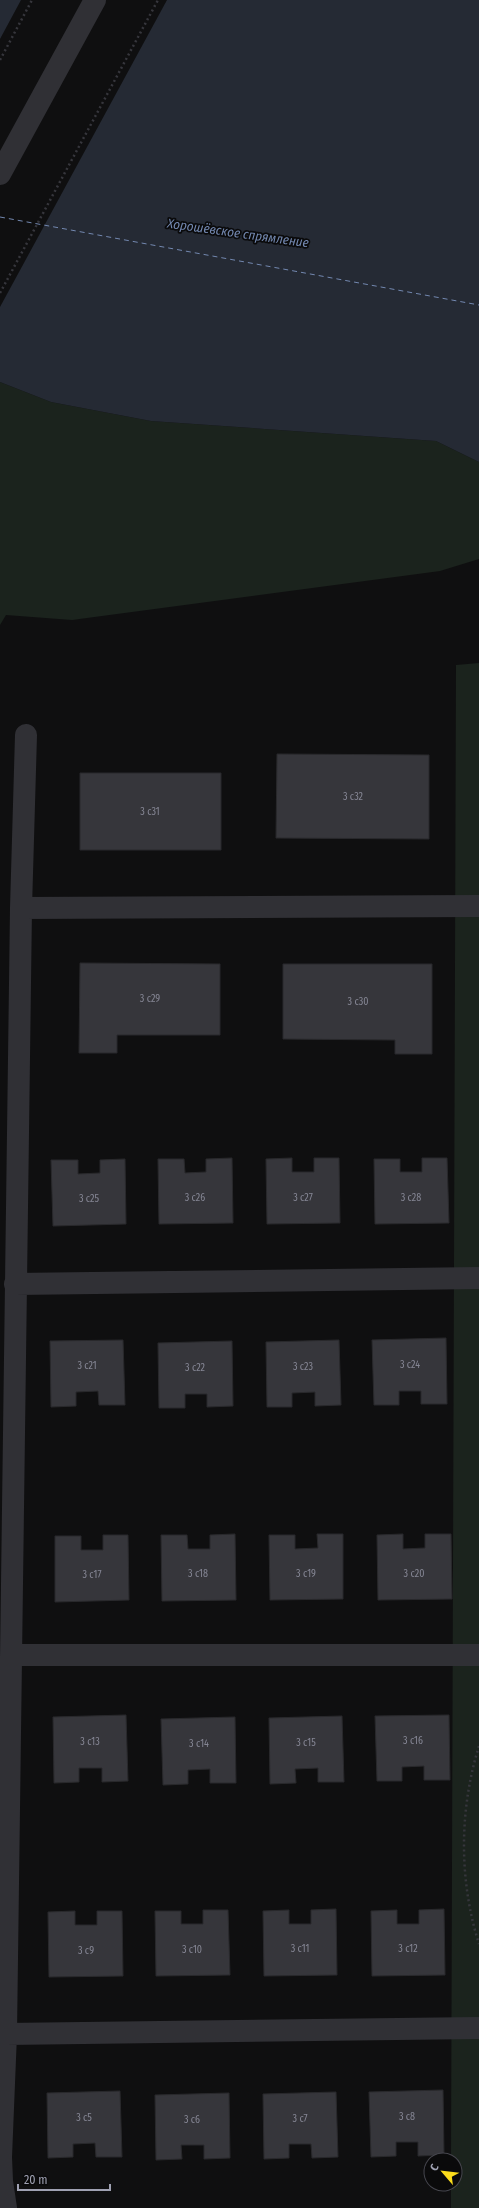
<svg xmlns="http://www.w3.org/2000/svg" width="479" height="2208" viewBox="0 0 479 2208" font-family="'Fira Sans Condensed',sans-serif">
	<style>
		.green { fill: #1b231d }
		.water { fill: #252a34 }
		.pier { fill: #0f0f10 }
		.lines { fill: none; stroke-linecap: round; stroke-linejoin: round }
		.ferry { stroke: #7388b0; stroke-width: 1; stroke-dasharray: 5 4; stroke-linecap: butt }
		.building { fill: #36363b; stroke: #29292c }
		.path { stroke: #36363c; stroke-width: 2.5; stroke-dasharray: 2 3; stroke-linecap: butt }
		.minor { stroke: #303035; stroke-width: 22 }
		.tertiary { stroke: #303035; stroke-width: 22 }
		.labels { text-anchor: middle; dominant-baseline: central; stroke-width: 3.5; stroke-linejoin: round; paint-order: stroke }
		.number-label { font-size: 10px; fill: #858694 }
		.water-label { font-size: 13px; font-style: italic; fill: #7388b0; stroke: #0a0a0b }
	</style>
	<rect width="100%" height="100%" fill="#0f0f10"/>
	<path class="green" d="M0,382L51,402L151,421L436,441L479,462V559L440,571L72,620L6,615L0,625Z
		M479,663V2208H451V2184H455V2160H451L456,665Z"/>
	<path class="water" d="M0,0H479V462L436,441L151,421L51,402L0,382Z"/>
	<path class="pier" d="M21,0H167L0,307V39Z"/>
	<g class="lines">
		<path class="ferry" d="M0,217L479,305"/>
	</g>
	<path class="building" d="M277,754L429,755V839L276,838Z
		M80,773H221V850H80Z
		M80,963L220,964V1035H117V1053H79Z
		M283,964H432V1054H395V1040L283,1039Z
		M232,1158L233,1223L159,1224L158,1159H184L185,1173L206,1172V1159Z
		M292,1158V1172H314V1158H339L340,1223L267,1224L266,1159Z
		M422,1158H447L449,1223L375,1224L374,1159H400V1172H422Z
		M125,1159L126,1224L53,1226L51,1160H78V1174L100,1173V1160Z
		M446,1338L447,1404H421V1391H399V1405H374L372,1340Z
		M123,1340L125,1405H99L98,1391L76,1392V1406L51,1407L50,1341Z
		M339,1340L341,1405L315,1406V1392L292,1393V1407H267L266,1342Z
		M232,1341L233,1406L207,1407V1394H185V1408H159L158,1343Z
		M235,1534L236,1600L162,1601L161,1535H187L188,1549H210V1535Z
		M317,1534H343V1599L270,1600L269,1535H295V1549L318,1548Z
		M403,1534V1549L425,1548V1534H451L452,1599L378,1600L377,1535Z
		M103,1535H128L129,1600L55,1602V1536H81V1550H103Z
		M126,1715L128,1781L102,1782V1768H79V1782L54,1783L53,1717Z
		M449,1715L450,1780H424V1766L402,1767V1781H377L375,1716Z
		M342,1716L344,1782H318V1768L295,1769L296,1783L270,1784L269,1718Z
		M235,1717L236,1783H210V1769L188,1770V1784L163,1785L161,1719Z
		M336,1909L337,1975L264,1976L263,1911L289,1910V1924H311V1910Z
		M444,1909L445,1975L372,1976L371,1911L397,1910V1924H419V1910Z
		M203,1910H228L230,1975L156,1976L155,1911H181V1924H203Z
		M75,1911V1925H97V1911H122L123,1976L49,1977L48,1912Z
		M443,2090L444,2155L418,2156V2142H396V2156L371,2157L369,2092Z
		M120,2091L122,2157H96L95,2143L73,2144V2157L48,2158L47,2093Z
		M336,2092L338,2157L312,2158L311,2144H289V2158L264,2159L263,2094Z
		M229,2093L230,2158L204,2159V2145H181L182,2159L156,2160L155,2095Z"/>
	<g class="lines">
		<path class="path" d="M0,60L32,0
			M0,293L158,0
			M479,1746C459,1810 459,1881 479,1944"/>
		<path class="minor" d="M21,908L479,906
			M15,1284L479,1278
			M11,1655H479
			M6,2034L479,2028
			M6,2208L2,2181L1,2157L6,2034L21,908L26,735"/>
		<path class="tertiary" d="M0,174L95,0"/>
	</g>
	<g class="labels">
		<g class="number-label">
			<text x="353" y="797">3 с32</text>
			<text x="150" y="812">3 с31</text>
			<text x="150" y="999">3 с29</text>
			<text x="358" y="1002">3 с30</text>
			<text x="195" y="1198">3 с26</text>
			<text x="303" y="1198">3 с27</text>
			<text x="411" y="1198">3 с28</text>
			<text x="89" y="1199">3 с25</text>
			<text x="410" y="1365">3 с24</text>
			<text x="87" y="1366">3 с21</text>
			<text x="303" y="1367">3 с23</text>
			<text x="195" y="1368">3 с22</text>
			<text x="198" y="1574">3 с18</text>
			<text x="306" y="1574">3 с19</text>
			<text x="414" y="1574">3 с20</text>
			<text x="92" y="1575">3 с17</text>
			<text x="413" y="1741">3 с16</text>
			<text x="90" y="1742">3 с13</text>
			<text x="306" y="1743">3 с15</text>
			<text x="199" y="1744">3 с14</text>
			<text x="300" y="1949">3 с11</text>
			<text x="408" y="1949">3 с12</text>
			<text x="192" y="1950">3 с10</text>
			<text x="86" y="1951">3 с9</text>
			<text x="407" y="2117">3 с8</text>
			<text x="84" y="2118">3 с5</text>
			<text x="300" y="2119">3 с7</text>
			<text x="192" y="2120">3 с6</text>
		</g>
		<g class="water-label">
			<text transform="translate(238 233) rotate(8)">Хорошёвское спрямление</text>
		</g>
	</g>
	<g transform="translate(443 2172) rotate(298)"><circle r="19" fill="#0a0a0b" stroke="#46464e"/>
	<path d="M0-3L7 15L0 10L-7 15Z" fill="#fbdc1c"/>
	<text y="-6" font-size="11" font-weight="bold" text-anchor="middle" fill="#9fa1b2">С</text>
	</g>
	<path d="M18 2184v6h92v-6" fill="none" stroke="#9fa1b2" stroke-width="2"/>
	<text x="24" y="2184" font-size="12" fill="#9fa1b2" stroke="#0a0a0b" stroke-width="3" paint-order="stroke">20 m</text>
</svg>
